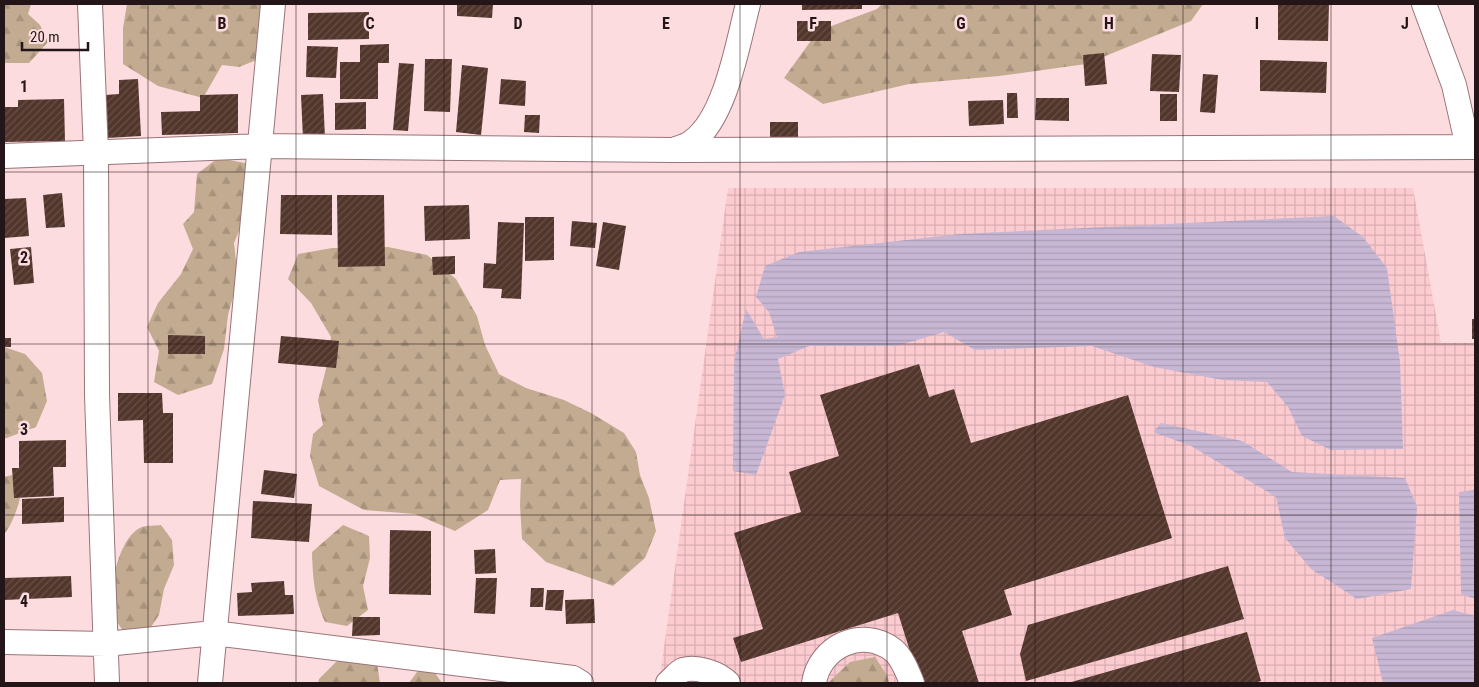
<svg xmlns="http://www.w3.org/2000/svg" width="1479" height="687" viewBox="0 0 1479 687" font-family="'Roboto Condensed',sans-serif">
	<style>
		.industrial { fill: url(#industrial-grid) }
		.forest { fill: url(#forest-firs) }
		.water { fill: url(#water-rules) }
		.building { fill: url(#building-hatch) }
		.lines { fill: none; stroke-linecap: round; stroke-linejoin: round }
		.minor-casing { stroke: #997478; stroke-width: 26 }
		.minor { stroke: #fff; stroke-width: 24 }
		.grid { fill: none; stroke: #241618; stroke-width: 1; stroke-opacity: 0.55 }
		.grid-label { font-size: 16px; text-anchor: middle; font-weight: bold; fill: #241618; stroke: #fddcdf; stroke-width: 5; stroke-linejoin: round; paint-order: stroke }
	</style>
	<defs>
		<pattern id="industrial-grid" width="8" height="8" patternUnits="userSpaceOnUse" patternTransform="scale(1.25)"><rect width="8" height="8" fill="#fccbd0"/><path d="M0 4h8M4 0v8" fill="none" stroke="#d8aeb2"/></pattern>
		<pattern id="forest-firs" width="22" height="20" patternUnits="userSpaceOnUse" patternTransform="scale(1.25)"><rect width="22" height="20" fill="#c2ab91"/><path d="M5 1l3.5 6h-7zM16 11l3.5 6h-7z" fill="#a7927c"/></pattern>
		<pattern id="water-rules" width="6" height="5" patternUnits="userSpaceOnUse" patternTransform="scale(1.25)"><rect width="6" height="5" fill="#c7b7d4"/><path d="M0 2.5h6" fill="none" stroke="#ab9db5"/></pattern>
		<pattern id="building-hatch" width="6" height="6" patternUnits="userSpaceOnUse" patternTransform="scale(1.25)"><rect width="6" height="6" fill="#52362c"/><path d="M-1 1l2-2M0 6l6-6M5 7l2-2" fill="none" stroke="#675048"/></pattern>
	</defs>
	<rect width="100%" height="100%" fill="#fddcdf"/>
	<path class="industrial" d="M728,188H1413L1441,343H1475V683H659Z"/>
	<path class="forest" d="M4,4H31L28,14L40,25L48,42L29,63H4Z
		M127,4H267L259,59L239,67L222,65L203,98L158,86L123,64V28Z
		M882,4H1203L1191,21L1086,64L999,76L909,84L823,104L784,78L818,31L877,9Z
		M218,158L245,163L253,181L248,209L234,243L238,279L228,315L224,349L212,384L178,395L154,382L159,351L147,327L158,303L181,274L193,249L183,224L194,212L197,174Z
		M388,247L427,255L456,279L477,316L485,345L499,374L526,388L564,400L591,413L624,433L636,452L640,475L649,498L656,531L645,558L613,586L546,562L522,539L520,505L521,479L500,480L488,510L455,531L415,514L364,510L319,486L310,456L313,434L323,425L318,400L326,369L331,337L311,303L288,279L298,254L332,248Z
		M4,347L25,354L42,373L47,401L36,427L4,439Z
		M12,475C14,481 19,488 20,494C21,502 10,529 4,534V477Z
		M161,525L172,540L174,565L164,589L159,615L147,633L130,638C122,630 114,620 112,608C109,587 119,536 142,527C147,525 156,526 161,525Z
		M343,525L369,536L370,558L363,586L368,610L347,626L325,622C314,596 313,580 312,552Z
		M875,657L888,677L889,683H828L850,662Z
		M338,660L377,663L380,683H318L319,679Z
		M420,668L435,673L442,683H409Z"/>
	<path class="water" d="M1334,216L1363,237L1387,268L1400,362L1403,449L1331,450L1302,436L1288,407L1267,382L1223,380L1154,367L1092,346L975,350L944,332L897,346H809L778,359L785,395L756,475L733,471L734,362L746,309L764,339L777,337L769,312L756,297L765,266L799,252L960,234Z
		M1161,423L1242,441L1292,472L1405,478L1417,507L1411,589L1357,599L1311,569L1285,538L1276,497L1191,446L1153,432Z
		M1475,490V599L1461,594L1459,492Z
		M1453,610L1475,616V683H1383L1372,638Z"/>
	<path class="building" d="M457,4H493L492,18L457,16Z
		M802,4H862V9L802,10Z
		M1278,4H1329L1328,41L1278,40Z
		M369,12V39L308,40V13Z
		M797,21H831V41H797Z
		M389,44V63H378V99H340V62H360V45Z
		M307,46L338,47L336,78L306,77Z
		M1104,53L1107,84L1085,86L1083,55Z
		M1152,54L1181,55L1179,92L1150,91Z
		M425,59H452L450,112L424,111Z
		M1260,60L1327,62L1326,93L1260,91Z
		M399,63L414,64L408,131L393,130Z
		M462,65L488,68L481,135L456,132Z
		M1203,74L1218,75L1215,113L1200,112Z
		M138,79L141,136L107,138L105,95L119,94V80Z
		M501,79L526,81L525,106L499,104Z
		M1007,93H1017L1018,118H1007Z
		M238,94V133L162,135L161,112L200,111V95Z
		M323,94L325,138L303,139L301,95Z
		M1160,94H1177V121H1160Z
		M1036,98H1069V121L1035,120Z
		M64,99L65,141L4,142V107H18V100Z
		M1003,100L1004,124L969,126L968,101Z
		M366,102V129L335,130V103Z
		M525,115H540L539,133L524,132Z
		M770,122H798V142H770Z
		M62,193L65,227L46,228L43,195Z
		M281,195H332V235L280,234Z
		M337,195H384L385,266L338,267Z
		M26,198L29,236L4,238V199Z
		M469,205L470,239L425,241L424,206Z
		M525,217H554V260L525,261Z
		M572,221L597,223L595,248L570,246Z
		M498,222L524,223L521,299L501,298L502,289L483,288L484,263L496,264Z
		M603,222L626,226L619,270L596,266Z
		M31,247L34,283L14,285L10,249Z
		M455,256V274L433,275L432,257Z
		M1472,319H1475V339H1472Z
		M168,335L205,336V354H168Z
		M281,336L339,341L336,368L278,363Z
		M4,338H11V347H4Z
		M919,364L929,397L954,389L971,443L1128,395L1172,538L1004,590L1012,615L962,631L979,683H920L898,613L741,662L733,638L763,629L734,533L801,512L789,472L839,456L820,395Z
		M118,393H162L163,413H173V463H144L143,420L118,421Z
		M66,440V467H53L54,496L14,498L12,468H19V441Z
		M264,470L297,474L294,498L261,494Z
		M64,497V522L22,524V499Z
		M253,501L312,504L309,542L251,538Z
		M390,530L431,531V595L389,594Z
		M495,549L496,573L475,574L474,550Z
		M1228,566L1244,619L1026,681L1020,654L1028,625Z
		M71,576L72,597L4,600V578Z
		M476,578H497L495,614L474,613Z
		M284,581L285,595H293L294,614L238,616L237,593L252,592L251,583Z
		M531,588H544L543,607H530Z
		M547,590H564L562,611L545,610Z
		M594,599L595,623L566,624L565,600Z
		M353,617H380V635L352,636Z
		M1247,632L1261,681L1254,683H1068Z"/>
	<g class="lines">
		<defs>
			<path id="minor" d="M90,4L96,153L97,395L107,683
				M1424,4L1454,85L1468,147
				M676,149C682,147 689,145 693,141C726,117 738,42 748,4
				M4,156L260,146L674,150L1475,147
				M4,642L106,644L214,633L573,678L581,683
				M210,683L273,4
				M668,683C672,680 678,672 683,670C697,666 718,673 728,683
				M814,683C819,647 862,626 893,650C902,657 908,673 912,683"/>
		</defs>
		<use href="#minor" class="minor-casing"/>
		<use href="#minor" class="minor"/>
	</g>
	<path class="grid" d="M148,4V683M296,4V683M444,4V683M592,4V683M740,4V683M887,4V683M1035,4V683M1183,4V683M1331,4V683M4,172H1475M4,344H1475M4,515H1475"/>
	<g class="grid-label">
		<text x="222" y="29">B</text>
		<text x="370" y="29">C</text>
		<text x="518" y="29">D</text>
		<text x="666" y="29">E</text>
		<text x="813" y="29">F</text>
		<text x="961" y="29">G</text>
		<text x="1109" y="29">H</text>
		<text x="1257" y="29">I</text>
		<text x="1405" y="29">J</text>
		<text x="24" y="92">1</text>
		<text x="24" y="263">2</text>
		<text x="24" y="435">3</text>
		<text x="24" y="607">4</text>
	</g>
	<rect width="1479" height="687" fill="none" stroke="#241618" stroke-width="10"/>
	<path d="M22 42v8h66v-8" fill="none" stroke="#241618" stroke-width="2.5"/>
	<text x="30" y="42" font-size="15" fill="#241618" stroke="#fddcdf" stroke-width="4" paint-order="stroke">20 m</text>
</svg>
